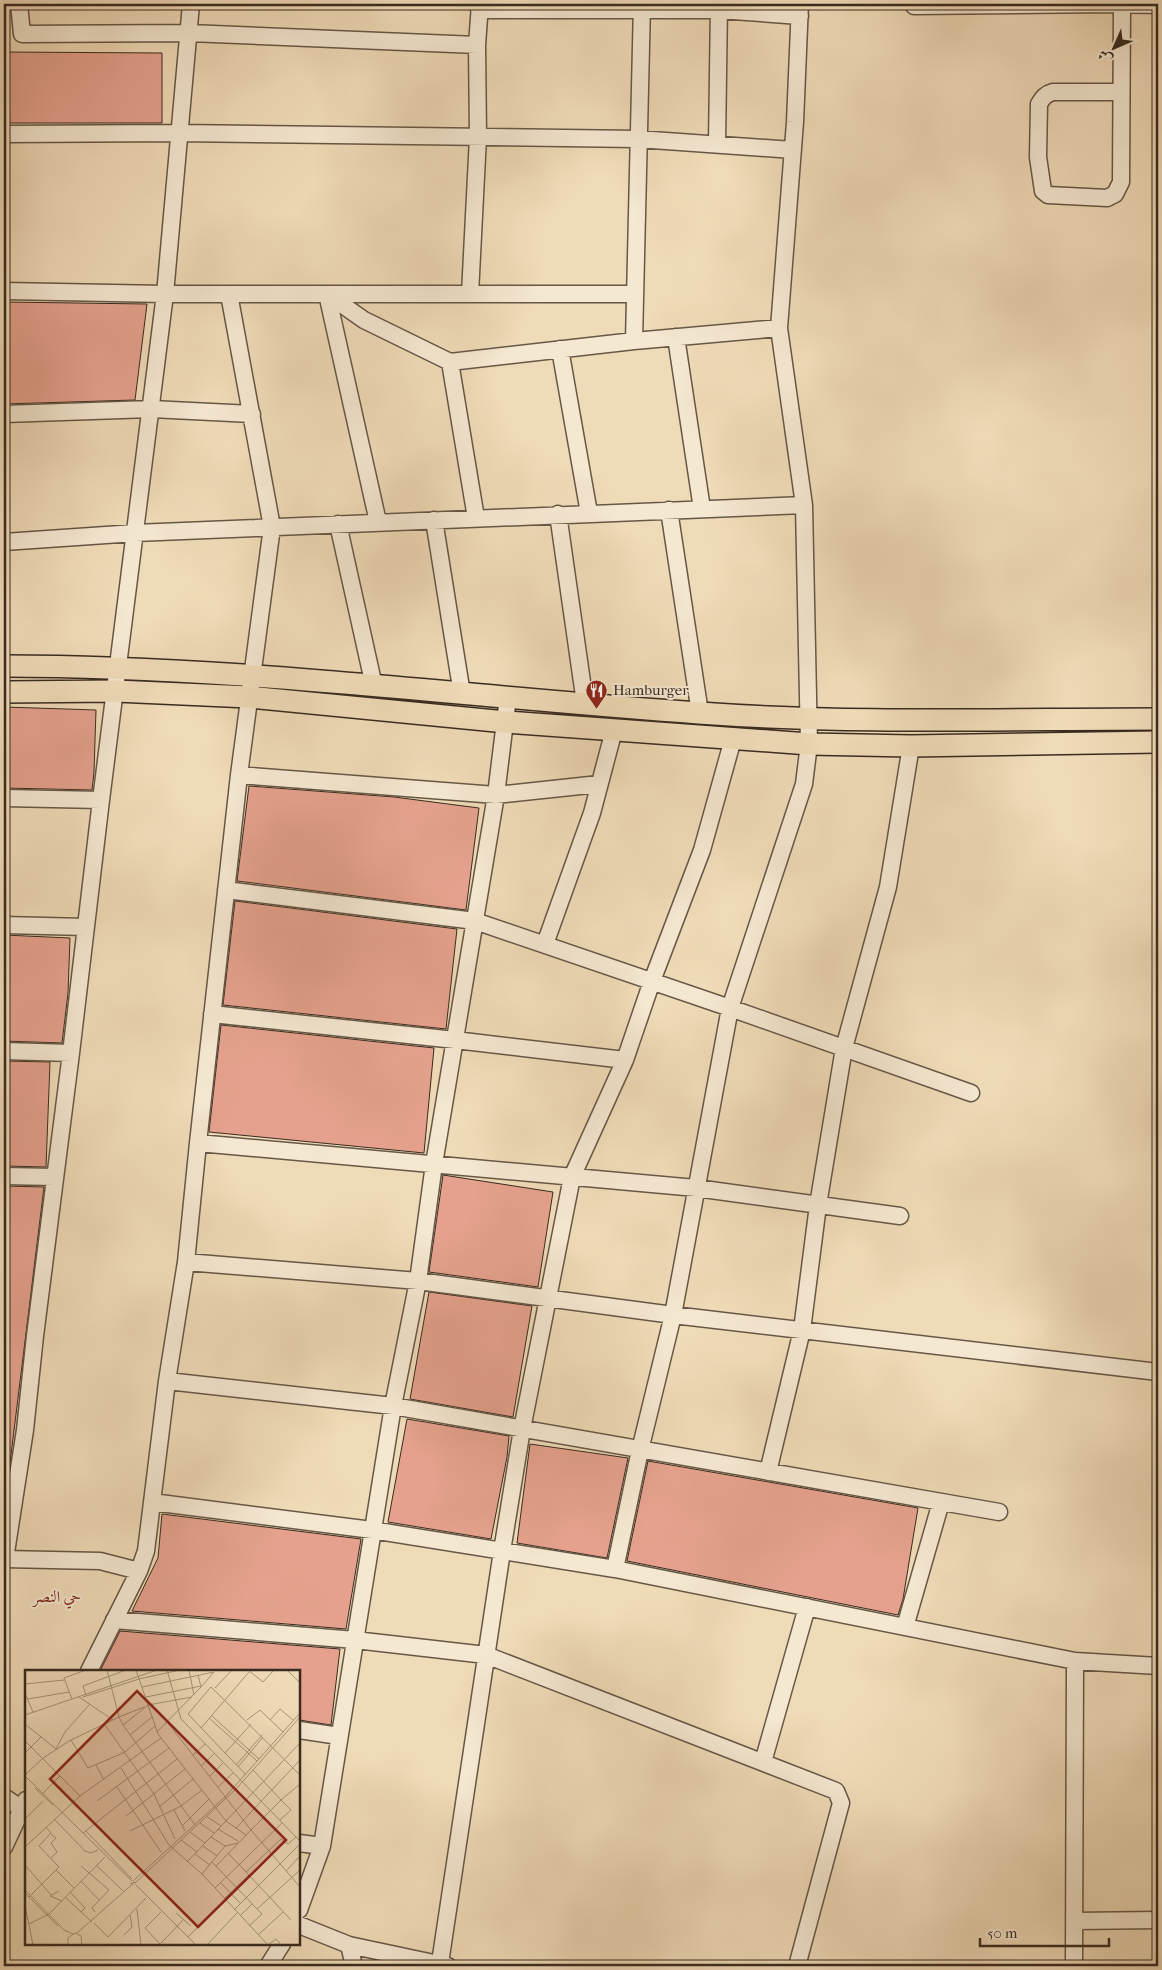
<svg xmlns="http://www.w3.org/2000/svg" width="1162" height="1970" viewBox="0 0 1162 1970" font-family="'IM FELL French Canon',Amiri,serif">
	<style>
		.building { fill: #e5a18d; stroke: #382b20 }
		.lines { fill: none; stroke-linecap: round; stroke-linejoin: round }
		.minor-casing { stroke: #665746; stroke-width: 19 }
		.major-casing { stroke: #382b20; stroke-width: 24 }
		.minor { stroke: #f5e8d1; stroke-width: 16 }
		.major { stroke: #f0dbb8; stroke-width: 21 }
		.labels { text-anchor: middle; dominant-baseline: central; stroke-width: 4; stroke-linejoin: round; paint-order: stroke }
		.poi-label { font-size: 15px; fill: #382b20; stroke: #f5e8d1; text-anchor: start }
		.neighbourhood-label { font-size: 16px; fill: #7a1f14; stroke: #f5e8d1 }
		.inset-road { fill: none; stroke: #a6957b; stroke-width: 1 }
		.view { fill: #8f2418; fill-opacity: 0.15; stroke: #8f2418; stroke-width: 2.5 }
		.inset-edge { fill: none; stroke: #382b20; stroke-width: 2.5 }
	</style>
	<rect width="100%" height="100%" fill="#f0dbb8"/>
	<filter id="stains"><feTurbulence type="fractalNoise" baseFrequency=".004" numOctaves="4"/><feColorMatrix values="0 0 0 0 .2 0 0 0 0 .09 0 0 0 0 .02 0 0 0 .5 -.17"/></filter>
	<radialGradient id="worn" r=".72"><stop offset=".6" stop-color="#630" stop-opacity="0"/><stop offset="1" stop-color="#630" stop-opacity=".3"/></radialGradient>
	<path class="building" d="M4,52L162,53V123H4Z
		M4,302L147,304L135,400L4,404Z
		M4,707L96,710L94,772L92,790L4,788Z
		M249,786L394,797L479,808L466,910L237,881Z
		M235,901L457,929L446,1029L223,1005Z
		M4,935L70,938L68,993L62,1043L4,1041Z
		M221,1025L434,1048L424,1153L209,1132Z
		M4,1061L50,1062L46,1167L4,1166Z
		M443,1175L553,1192L538,1287L429,1272Z
		M4,1186L44,1187L10,1463L4,1462Z
		M429,1292L532,1306L513,1417L410,1399Z
		M407,1419L509,1436L507,1457L491,1539L388,1522Z
		M530,1444L628,1458L607,1558L517,1543Z
		M648,1461L918,1508L903,1599L898,1615L627,1561Z
		M162,1514L361,1539L346,1629L132,1611L158,1558Z
		M120,1631L340,1649L331,1725L299,1720V1671H100Z"/>
	<g class="lines">
		<defs>
			<path id="minor" d="M19,4L22,34L189,33L477,45L480,4
				M191,4L165,294H635
				M914,6L1107,4L1158,5
				M479,10H719L800,16
				M1121,92H1053C1046,94 1043,97 1039,104L1038,157L1043,191L1048,195L1107,198L1115,194L1121,182L1122,5
				M4,134L180,133L638,139L793,150
				M717,144L719,4
				M4,291L165,294L101,800L71,1053L35,1336L25,1430L5,1559
				M327,294L364,320L450,362L634,341L779,328
				M327,294L378,522
				M470,294L478,137L477,45
				M676,337L702,509
				M634,341L642,4
				M560,349L589,513
				M450,362L476,518
				M4,414L151,409L252,414
				M669,510L700,713
				M558,514L585,703
				M434,520L462,694
				M338,524L374,686
				M4,542L135,533L804,505
				M239,775L496,795L599,784
				M4,798L101,800
				M226,890L475,921L730,1008L971,1093
				M4,925L86,927
				M545,944L592,813L614,730
				M212,1014L455,1040L625,1060
				M4,1051L71,1053
				M198,1143L696,1188L900,1216
				M4,1176L55,1177
				M186,1262L418,1281L673,1315L1158,1372
				M167,1381L393,1406L999,1512
				M768,1472L802,1330L818,1205L844,1048L888,887L911,746
				M152,1502L372,1530L615,1569L1075,1661L1158,1666
				M4,1559L100,1561L139,1571
				M615,1569L640,1450L673,1315L730,1008L804,784L809,744L804,505L779,328L795,122L800,4
				M114,1620L355,1640L486,1655L836,1791L841,1803L797,1966
				M905,1627L941,1502
				M89,1671L139,1571L146,1551L167,1381L186,1262L198,1143L239,775L272,527L229,294
				M299,1730L339,1736
				M763,1762L807,1607
				M4,1797L22,1809L26,1810
				M299,1843L322,1846L393,1406L418,1281L434,1164L496,795L508,697
				M4,1847L26,1800
				M299,1910L322,1846
				M1074,1921L1158,1920
				M299,1925L349,1945L448,1966
				M349,1945L354,1966
				M440,1963L502,1551L522,1429L572,1177L625,1060L652,981L702,850L733,739
				M268,1966L282,1944
				M1074,1966L1075,1661"/>
			<path id="major" d="M4,666C236,666 468,697 699,713C852,724 1005,719 1158,719
				M4,692L116,691L249,697L506,722L809,744L911,746L1158,742"/>
		</defs>
		<use href="#minor" class="minor-casing"/>
		<use href="#major" class="major-casing"/>
		<use href="#minor" class="minor"/>
		<use href="#major" class="major"/>
	</g>
	<defs>
		<symbol id="restaurant-pin" viewBox="-11 -11 22 30"><path d="M0 17L-7.5 6A9.5 9.5 0 1 1 7.5 6Z" fill="#8f2418" stroke="#f5e8d1"/><path d="M-5-6h1v4h1v-4h1v4h1v-4h1v5L-1.5 .5V6h-2V.5L-5-1ZM5-6V6H3V1.5H1.5Q1.5-4 5-6Z" fill="#fff"/></symbol>
	</defs>
	<g fill-rule="evenodd">
		<use href="#restaurant-pin" x="584" y="678" width="25" height="34"/>
	</g>
	<g class="labels">
		<g class="poi-label">
			<text x="613" y="690">Hamburger</text>
		</g>
		<g class="neighbourhood-label">
			<text x="57" y="1596">حي النصر</text>
		</g>
	</g>
	<g transform="translate(25 1670)">
		<rect width="275" height="275" fill="#f0dbb8"/>
		<path class="inset-road" d="M111,0L133,64L201,151L221,165M142,0L156,49L275,171M164,0L169,25M223,0L238,12L249,0M262,0L275,13M0,14L39,10M117,17L189,2L176,17M190,18L207,0M0,23L8,42M61,25L58,16L101,0M54,27L88,50M58,27L114,9L155,0M121,27L176,16M167,27L123,35L98,55L170,155M3,29L44,22M47,29L39,8L61,0M0,45L132,0M186,45L234,89M184,48L232,91M222,50L235,40L258,62M245,50L255,39L268,50M143,53L226,160L256,130L266,140L255,150M0,54L31,79L40,62L64,35M80,55L129,124L150,169M98,55L94,47L119,37M176,58L224,2M132,62L176,17L173,5M105,65L127,47M46,70L63,98L100,82L130,56M0,71L55,126M0,83L16,67M200,83L226,54M168,85L180,74M71,95L79,110M211,95L237,65M176,96L189,84M213,97L238,67M96,98L144,175L177,204L243,275M228,100L256,130L275,114M0,105L18,88L46,70L94,47L82,0M221,105L163,44L186,17L275,105M0,106L107,211M185,106L198,93M92,117L136,182M193,117L208,103M10,118L28,135M18,123L35,106M72,131L144,78M134,137L168,109M149,140L160,161M101,146L160,99M181,146L196,156M0,149L18,131M29,149L60,181L66,183L73,180M175,153L189,163M157,156L184,129M211,158L275,90M193,159L213,171M61,161L107,209M105,161L156,136L177,120M165,162L180,173M58,163L152,89M186,167L200,176M156,170L172,182M178,176L192,186M0,177L55,126L136,68M203,183L221,202M170,184L185,195M26,188L32,182L26,173L31,168L26,164M162,192L275,73M187,192L237,244L224,256M0,195L26,225M71,195L98,221M56,196L84,220L67,238L70,242M191,196L226,160L275,217M31,200L49,218M261,201L275,186M177,204L200,176L213,173M56,211L74,230M108,211L200,127L275,43M110,213L212,118L275,47M196,213L215,233M110,214L171,275M190,218L257,153M0,220L39,260L48,264M34,221L25,226L37,231M45,222L60,238L56,242M0,223L33,256M4,227L34,197L14,176L26,163L21,157M40,227L67,252M200,228L224,205M0,235L8,275M112,239L116,275M232,239L275,200M209,240L275,174M151,243L166,256M215,246L227,234M266,250L221,202L256,169L263,174L271,167M69,253L83,267L121,228M4,254L24,244L80,187M52,263L110,212L105,214M99,265L107,257L105,245M233,265L258,242M163,267L191,238M136,273L159,249M135,274L120,258L136,242M43,275V268L50,263L56,266L57,275M182,275L212,243M243,275L251,269L256,275"/>
		<path class="view" d="M112,21L261,170L173,257L25,109Z"/>
		<rect width="275" height="275" class="inset-edge"/>
	</g>
	<rect width="1162" height="1970" fill="none" stroke="#f0dbb8" stroke-width="20"/>
	<rect x="5" y="5" width="1152" height="1960" fill="none" stroke="#382b20" stroke-width="2.5"/>
	<rect x="10" y="10" width="1142" height="1950" fill="none" stroke="#382b20"/>
	<g transform="translate(1114 48) rotate(225)" stroke="#f5e8d1" stroke-width="4" paint-order="stroke">
	<path d="M0-4L9 19L0 12L-9 19Z" fill="#382b20"/>
	<text y="-8" font-size="14" font-weight="bold" text-anchor="middle" fill="#382b20">ش</text>
	</g>
	<path d="M980 1938v8h129v-8" fill="none" stroke="#382b20" stroke-width="2.5"/>
	<text x="987" y="1938" font-size="15" fill="#382b20" stroke="#f5e8d1" stroke-width="4" paint-order="stroke">50 m</text>
	<rect width="100%" height="100%" filter="url(#stains)"/>
	<rect width="100%" height="100%" fill="url(#worn)"/>
</svg>
